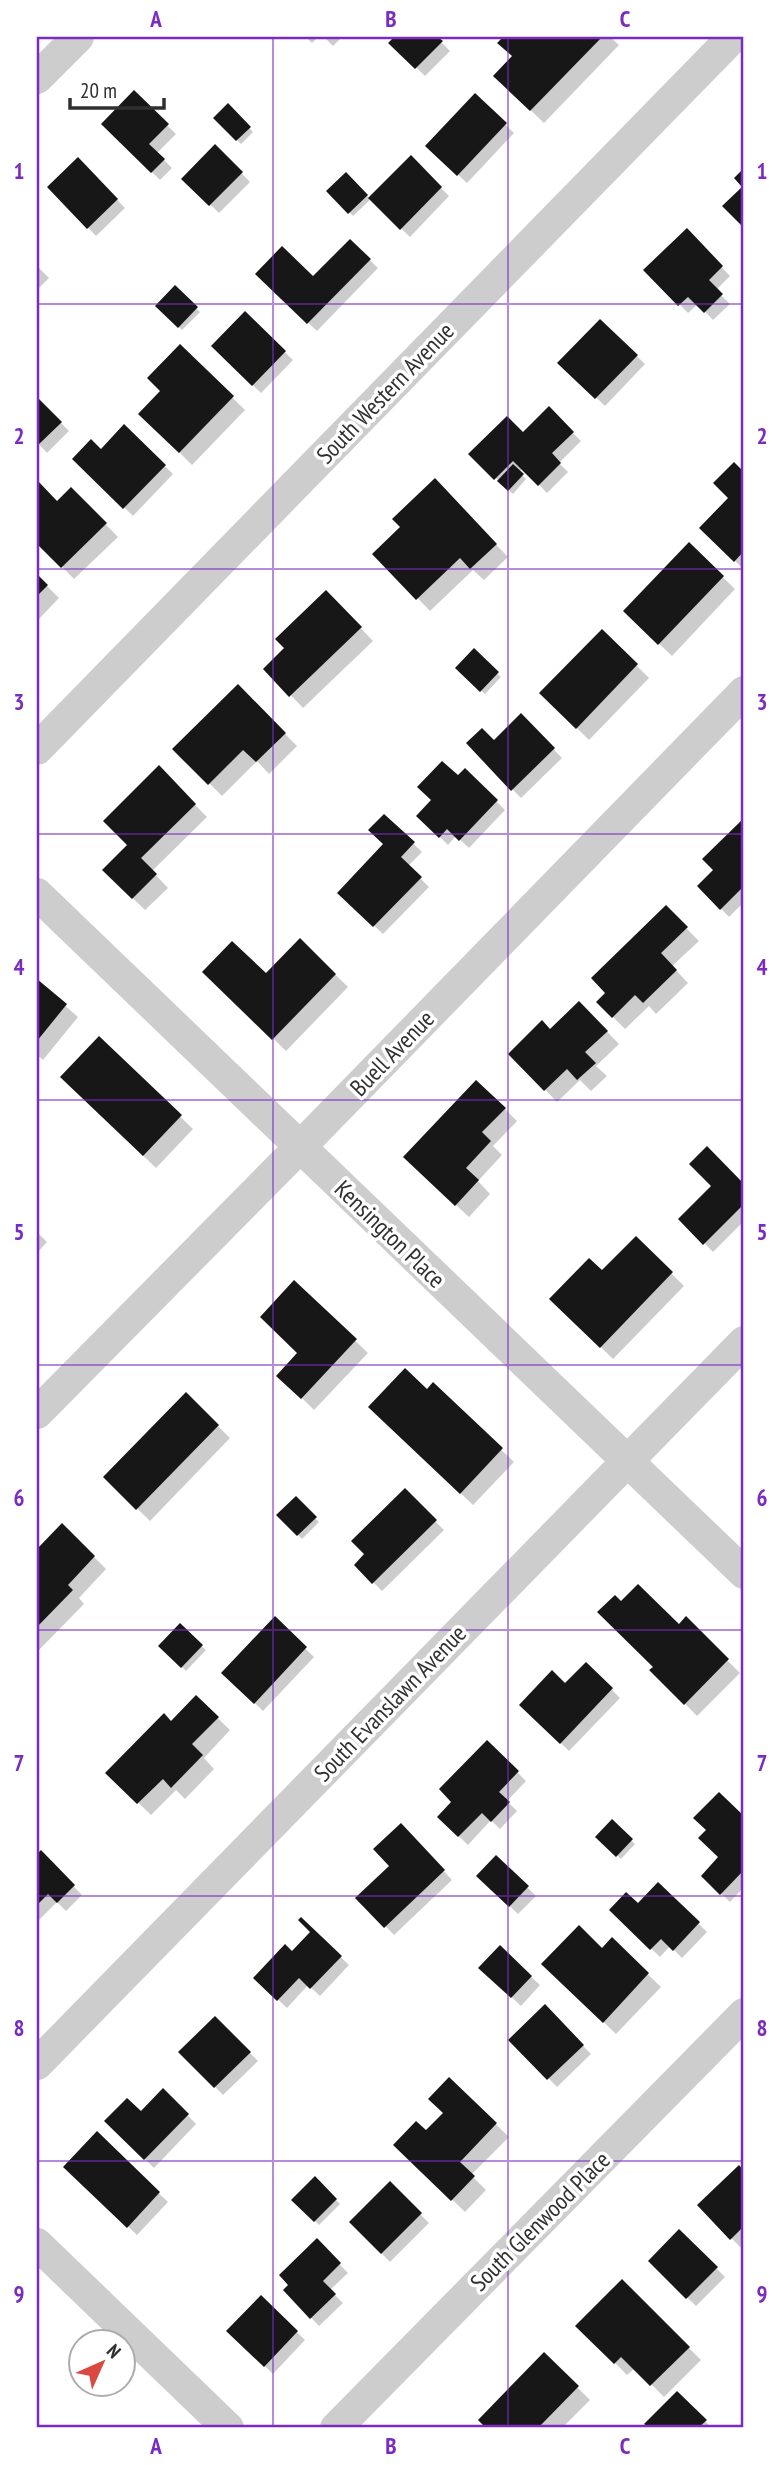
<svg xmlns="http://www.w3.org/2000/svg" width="781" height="2465" viewBox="0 0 781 2465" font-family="'PT Sans Narrow',sans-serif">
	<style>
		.shadow { fill: #0003 }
		.building { fill: #171717 }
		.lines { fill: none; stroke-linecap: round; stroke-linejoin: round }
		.minor { stroke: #cdcdcd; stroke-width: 32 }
		.grid { fill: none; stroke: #7b2cbf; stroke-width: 2; stroke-opacity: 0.55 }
		.labels { text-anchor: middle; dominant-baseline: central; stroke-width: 7; stroke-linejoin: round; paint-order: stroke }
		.street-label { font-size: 24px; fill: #303030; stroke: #fff }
		.neatline { fill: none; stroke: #7b2cbf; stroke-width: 2.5 }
		.grid-label { font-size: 23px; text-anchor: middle; font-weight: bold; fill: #7b2cbf }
	</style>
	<rect width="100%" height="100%" fill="#fff"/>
	<path class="shadow" d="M306,37H318L312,43Z
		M324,37H342L333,46Z
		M396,37H436L450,51L425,76L391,43Z
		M506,37H610L619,45L544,123L495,76L514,57L500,43Z
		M134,93L176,134L157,153L172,168L160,180L103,124Z
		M475,95L514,133L467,183L427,146Z
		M228,105L253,132L241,144L215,118Z
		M215,146L250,182L219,213L184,179Z
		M411,158L449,196L410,237L371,199L353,216L329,191L346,174L370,199Z
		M78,159L125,208L96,236L49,187Z
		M687,231L730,276L716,290L730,304L713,320L698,304L688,313L646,270Z
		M350,241L378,268L317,331L257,274L313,279Z
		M37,266L49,278L37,290Z
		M175,288L200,312L182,330L157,306Z
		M245,314L293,360L261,393L213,346Z
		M600,321L645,364L605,406L560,363Z
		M180,346L245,410L192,465L141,414L163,391Z
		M37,399L69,431L47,453L37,442Z
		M549,409L581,441L559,463L568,472L547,493L523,468L519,472L526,479L513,494L470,454L523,434Z
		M124,427L173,474L133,516L74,459L101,451Z
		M734,464L744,475V570L702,527L731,498Z
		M37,483L57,503L71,489L118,537L74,579L37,541Z
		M447,493L508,557L484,580L473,570L430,611L375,554Z
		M689,544L735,589L672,656L625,611Z
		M37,576L59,598L37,621Z
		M326,592L373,641L303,708L266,669L287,648Z
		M602,631L649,678L589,740L541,693Z
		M474,651L501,677L485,694L457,668Z
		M238,687L297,746L269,774L257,761L222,796L175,749Z
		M521,716L562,758L521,798L468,744L494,742Z
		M159,768L207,817L152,871L168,888L145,910L104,870L129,845Z
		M465,770L505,810L469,848L456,836L448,845L419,816Z
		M385,816L422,852L408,866L429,887L383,934L339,892L385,844Z
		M744,820V902L729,917L699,886L716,870L705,859Z
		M666,908L699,941L672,966L688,983L656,1014L649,1006L625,1029L598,1002L608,993Z
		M300,940L348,987L286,1051L205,972L266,975Z
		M37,981L78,1017L43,1060L37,1055Z
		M579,1003L619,1044L596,1066L607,1076L591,1091L580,1080L557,1102L510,1054L551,1031Z
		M99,1038L193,1129L156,1168L62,1077Z
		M505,1109L517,1121L493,1146L502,1155L478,1181L490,1194L469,1217L418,1170Z
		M707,1148L744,1186V1221L713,1252L681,1219L714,1186Z
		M37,1232L47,1242L37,1253Z
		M636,1238L684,1286L613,1359L552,1299L602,1273Z
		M294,1282L368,1353L314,1410L279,1375L300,1353Z
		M433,1385L514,1462L473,1505L383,1419L427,1392Z
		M186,1395L230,1438L150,1521L105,1477Z
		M405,1491L444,1530L382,1591L356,1565L367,1554Z
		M296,1499L319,1522L302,1539L279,1515Z
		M62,1525L106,1569L79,1598L84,1604L37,1652V1551Z
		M621,1604L679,1626L686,1619L740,1673L697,1716L652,1670L655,1667Z
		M275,1619L314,1657L263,1711L224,1673Z
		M180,1626L206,1650L186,1671L161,1646Z
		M586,1664L620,1698L569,1751L521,1705L565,1686Z
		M196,1697L230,1730L204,1758L214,1769L185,1799L176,1790L151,1815L108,1773L171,1723Z
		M487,1742L526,1781L507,1801L517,1811L500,1829L491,1820L468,1845L439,1817L454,1801Z
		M719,1794L744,1818V1887L730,1902L703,1876L721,1858L708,1830Z
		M612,1822L635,1844L621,1859L598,1837Z
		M401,1825L452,1880L394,1935L358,1898L391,1866Z
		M41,1853L82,1895L66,1911L57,1902L37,1922V1857Z
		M496,1857L536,1896L518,1914L478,1876Z
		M658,1884L707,1932L682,1958L670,1946L660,1957L612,1910L638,1906Z
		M301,1919L349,1965L320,1996L308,1985L287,2008L255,1978L292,1953L312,1932Z
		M612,1940L661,1987L616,2034L556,1976L602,1950Z
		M500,1948L540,1985L521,2006L481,1968Z
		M545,2007L591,2054L557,2087L511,2040Z
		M215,2018L258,2061L223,2095L181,2052Z
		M449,2079L509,2137L471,2175L486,2190L465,2212L396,2145L426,2132L445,2113Z
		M163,2090L196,2124L154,2168L106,2121L141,2113Z
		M97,2134L168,2202L137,2235L66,2167Z
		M739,2168L744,2173V2243L740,2247L699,2205Z
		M315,2179L340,2204L319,2225L294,2200Z
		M390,2184L429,2223L390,2262L351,2222Z
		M679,2231L725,2277L696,2306L650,2261Z
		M317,2241L348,2273L330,2290L343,2303L319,2326L285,2290Z
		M622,2281L701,2360L664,2397L635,2368L627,2375L578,2326Z
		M261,2297L305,2340L273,2374L229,2331Z
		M544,2354L590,2400L562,2428H488L480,2420Z
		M677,2393L712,2428H651L647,2424Z"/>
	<path class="building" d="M394,37H438L443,41L415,69L388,43Z
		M503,37H602L530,111L493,76L512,56L497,43Z
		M134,90L169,124L149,144L165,159L151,173L101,124Z
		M475,93L507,123L457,176L425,146Z
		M228,103L251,127L236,141L213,118Z
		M215,144L243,172L209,206L181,179Z
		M411,155L442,187L400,230L368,198Z
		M78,157L118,199L87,229L47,187Z
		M744,168V228L722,206L742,187L734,178Z
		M346,172L368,195L348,214L326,191Z
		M687,228L723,266L709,280L723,294L704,313L688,297L678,306L643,270Z
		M350,239L371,259L307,324L255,274L282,246L313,276Z
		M175,285L198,307L178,328L155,306Z
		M245,311L286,351L252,386L211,346Z
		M600,319L638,355L595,399L557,363Z
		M180,344L234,396L179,453L138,414L160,391L147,378Z
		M37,397L62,422L37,446Z
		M549,406L574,432L552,453L561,463L538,486L513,461L494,480L468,454L507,416L523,432Z
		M124,424L166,465L123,509L72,459L91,439L101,449Z
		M734,462L744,472V551L734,562L699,528L728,498L713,483Z
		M513,464L524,474L508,491L497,481Z
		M435,478L497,544L470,569L460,558L416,600L372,554L400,527L392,519Z
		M37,480L57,501L71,487L107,523L61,568L37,544Z
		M689,542L724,576L658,645L623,611Z
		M37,574L48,585L37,596Z
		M326,590L362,627L289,697L263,669L284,648L275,639Z
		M602,629L638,664L576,729L539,693Z
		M474,648L499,672L480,692L455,668Z
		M238,684L286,733L256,762L243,750L208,785L172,749Z
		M521,713L555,748L511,791L466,743L482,728L494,740Z
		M442,761L458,775L465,768L498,800L459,841L447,829L439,838L416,816L431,800L417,787Z
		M159,765L196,804L141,858L157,874L132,899L102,870L127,845L103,821Z
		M384,814L415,842L401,857L422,877L373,927L337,893L383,844L368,830Z
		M744,818V886L720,910L697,886L713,870L702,859Z
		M666,905L688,927L661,953L677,970L643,1003L635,995L612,1018L596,1002L605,993L591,978Z
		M300,938L336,974L272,1040L202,972L232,941L266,973Z
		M37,979L67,1004L37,1041Z
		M579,1001L608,1031L585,1052L596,1063L577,1080L567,1069L544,1091L508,1054L542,1020L550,1029Z
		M99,1036L182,1115L143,1156L60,1077Z
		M476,1080L506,1108L482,1132L491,1141L466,1168L479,1180L455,1206L403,1157Z
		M707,1146L744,1184V1204L703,1245L678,1219L711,1186L689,1164Z
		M636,1236L673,1272L600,1348L549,1299L589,1258L602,1270Z
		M294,1280L357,1339L301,1399L276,1376L297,1353L260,1317Z
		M405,1368L427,1389L433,1382L503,1448L460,1494L368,1407Z
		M186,1392L219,1425L136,1510L103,1477Z
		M405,1488L437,1520L372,1584L354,1565L364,1554L351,1541Z
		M296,1496L317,1517L297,1536L276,1515Z
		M62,1523L95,1556L68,1585L73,1590L37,1627V1549Z
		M638,1584L679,1624L686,1616L729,1659L684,1705L649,1670L653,1667L597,1612L615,1595L621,1601Z
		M275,1616L307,1647L254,1704L221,1673Z
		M180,1623L203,1645L181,1668L158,1646Z
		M586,1662L613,1688L560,1744L519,1705L552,1670L565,1683Z
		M196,1695L219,1717L192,1744L203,1755L171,1788L163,1779L137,1804L105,1773L164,1713L171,1721Z
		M487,1740L519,1771L499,1792L510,1802L491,1822L482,1813L458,1837L437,1817L451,1802L439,1789Z
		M719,1792L744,1816V1870L720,1895L701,1876L718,1857L698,1838L706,1830L693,1818Z
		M612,1819L633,1839L616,1857L595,1837Z
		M401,1823L445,1870L384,1928L355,1898L389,1866L373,1849Z
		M41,1850L75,1885L57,1903L48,1894L37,1905V1854Z
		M496,1855L529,1886L509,1907L476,1876Z
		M658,1882L700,1922L673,1951L661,1939L650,1950L609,1910L626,1892L638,1903Z
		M301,1917L342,1956L310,1989L299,1978L277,2001L253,1978L285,1944L292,1951L310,1932L298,1920Z
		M579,1925L602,1948L612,1937L649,1973L603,2023L541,1964Z
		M500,1945L532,1976L511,1998L478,1968Z
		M545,2004L584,2045L547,2080L508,2040Z
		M215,2016L251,2052L214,2088L178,2052Z
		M449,2077L497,2123L460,2162L475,2176L451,2201L393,2145L416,2121L426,2130L443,2113L428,2099Z
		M163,2088L189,2114L144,2160L104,2121L127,2098L141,2111Z
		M97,2131L160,2192L127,2228L63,2167Z
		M739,2165L744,2171V2226L730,2240L697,2205Z
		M315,2176L337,2199L314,2222L291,2200Z
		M390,2181L422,2213L381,2254L349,2222Z
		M679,2229L718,2267L686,2299L648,2261Z
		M317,2238L341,2263L323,2281L336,2294L310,2319L283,2290L288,2285L279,2275Z
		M622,2279L690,2347L650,2386L621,2357L614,2364L575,2326Z
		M261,2295L298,2331L264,2367L226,2331Z
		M544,2352L579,2386L538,2428H486L478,2420Z
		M677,2391L707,2420L698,2428H649L644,2424Z"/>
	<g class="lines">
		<path class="minor" d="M37,78L78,37
			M37,749L733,37
			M37,894L744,1573
			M37,1413L300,1147L744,692
			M37,2064L744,1342
			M37,2244L228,2428
			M336,2428L744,2014"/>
	</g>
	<path class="grid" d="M273,37V2428M508,37V2428M37,304H744M37,569H744M37,834H744M37,1100H744M37,1365H744M37,1630H744M37,1896H744M37,2161H744"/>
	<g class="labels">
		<g class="street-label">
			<text transform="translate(385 393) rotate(-46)">South Western Avenue</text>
			<text transform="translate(392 1053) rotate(-46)">Buell Avenue</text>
			<text transform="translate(390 1234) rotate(44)">Kensington Place</text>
			<text transform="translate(390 1703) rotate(-46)">South Evanslawn Avenue</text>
			<text transform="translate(540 2221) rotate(-45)">South Glenwood Place</text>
		</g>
	</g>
	<rect width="781" height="2465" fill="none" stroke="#ffffff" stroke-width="77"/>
	<g transform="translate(102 2363) rotate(45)"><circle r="33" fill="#ffffff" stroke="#acacac" stroke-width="2"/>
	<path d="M0-5L12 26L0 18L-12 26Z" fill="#da483f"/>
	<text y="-10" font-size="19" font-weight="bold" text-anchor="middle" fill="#303030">N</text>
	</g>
	<path d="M70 98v10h94v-10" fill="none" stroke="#303030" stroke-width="3.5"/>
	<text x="80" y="98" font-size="21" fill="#303030" stroke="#ffffff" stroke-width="5" paint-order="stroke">20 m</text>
	<rect x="38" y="38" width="704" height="2388" class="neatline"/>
	<g class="grid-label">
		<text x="156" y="27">A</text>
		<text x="391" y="27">B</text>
		<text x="625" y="27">C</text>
		<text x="19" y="179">1</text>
		<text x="762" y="179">1</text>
		<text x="19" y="444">2</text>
		<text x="762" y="444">2</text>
		<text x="19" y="710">3</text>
		<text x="762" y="710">3</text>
		<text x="19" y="975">4</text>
		<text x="762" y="975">4</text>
		<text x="19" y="1240">5</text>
		<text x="762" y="1240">5</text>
		<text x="19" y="1506">6</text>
		<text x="762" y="1506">6</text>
		<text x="19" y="1771">7</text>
		<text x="762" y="1771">7</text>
		<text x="19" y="2036">8</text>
		<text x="762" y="2036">8</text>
		<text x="19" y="2302">9</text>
		<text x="762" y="2302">9</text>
		<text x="156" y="2454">A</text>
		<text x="391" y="2454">B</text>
		<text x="625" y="2454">C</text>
	</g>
</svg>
